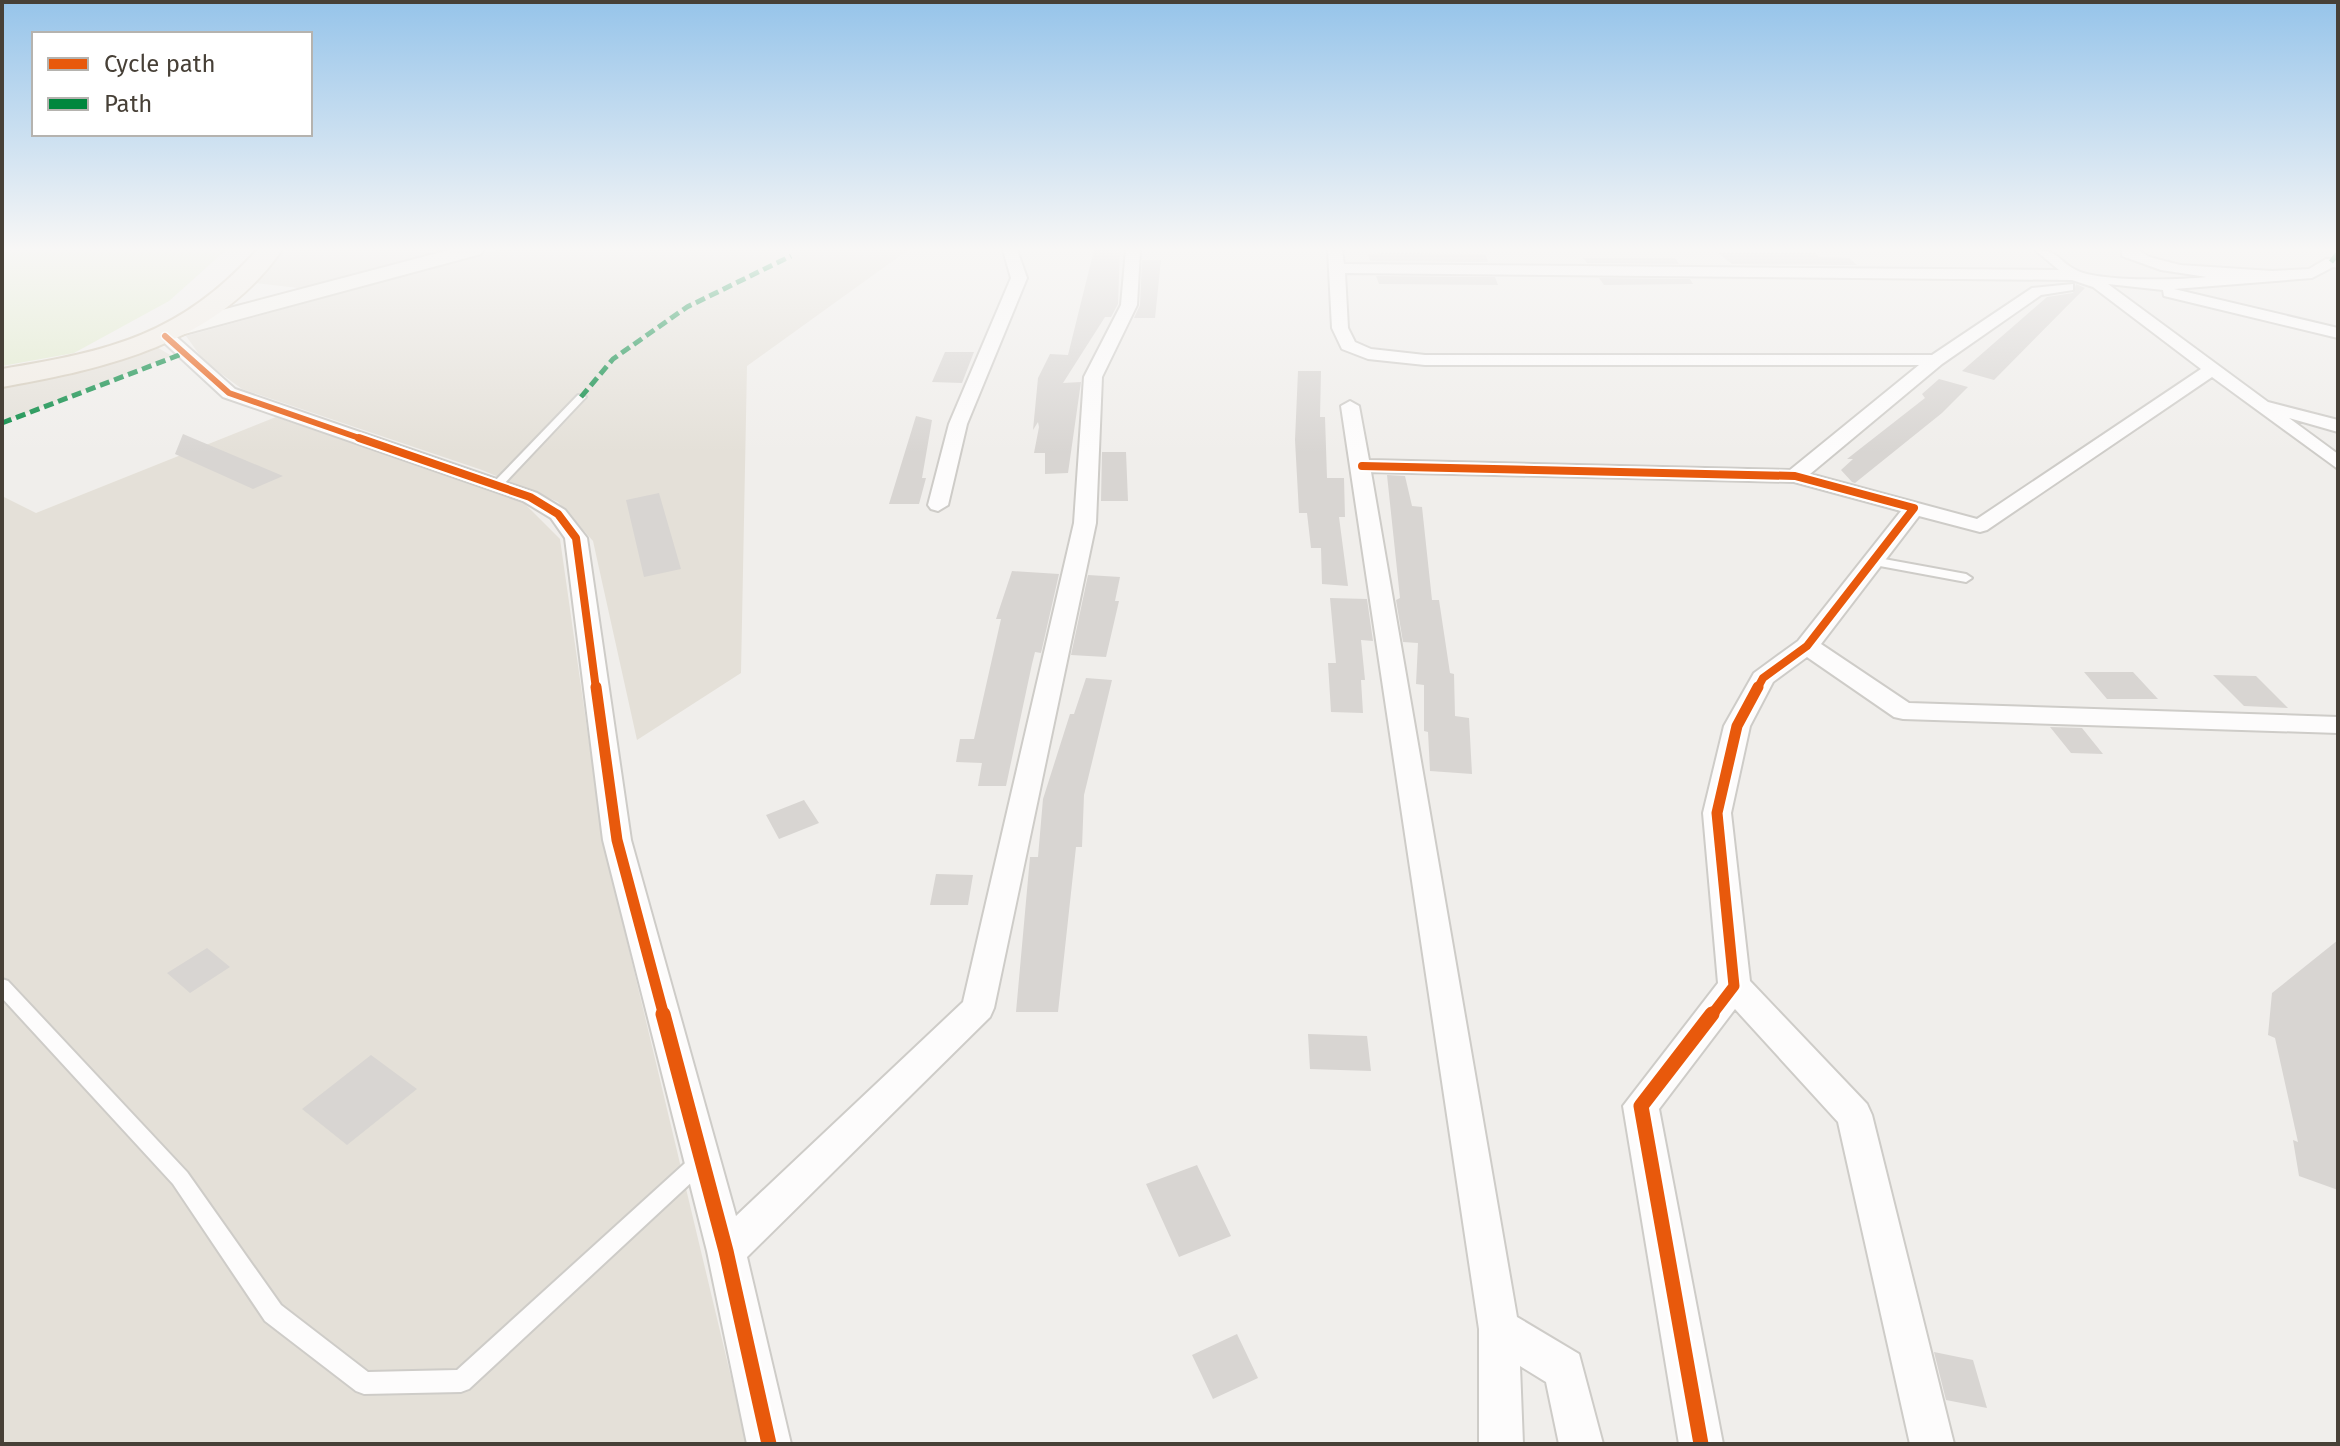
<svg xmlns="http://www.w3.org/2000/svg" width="2340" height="1446" viewBox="0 0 2340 1446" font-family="'Fira Sans',sans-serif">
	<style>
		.residential { fill: #e4e0d8 }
		.green { fill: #e0eacc }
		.building { fill: #d8d5d2 }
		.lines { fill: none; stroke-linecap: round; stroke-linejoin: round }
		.service-casing { stroke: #ceccc8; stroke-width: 4 }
		.minor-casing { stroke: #ceccc8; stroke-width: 4 }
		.secondary-casing { stroke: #cfcbc2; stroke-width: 4 }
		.primary-casing { stroke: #d2c9b8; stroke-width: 4 }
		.service { fill: #fdfcfc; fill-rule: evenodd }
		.minor { fill: #fdfcfc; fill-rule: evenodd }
		.secondary { fill: #f6f4ef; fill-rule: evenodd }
		.primary { fill: #f1ece4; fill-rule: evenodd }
		.quiet { stroke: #00873e; stroke-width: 5; stroke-dasharray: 10 5; stroke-linecap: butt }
		.cycleway-far3-casing { stroke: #fff; stroke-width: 9 }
		.cycleway-far2-casing { stroke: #fff; stroke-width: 12 }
		.cycleway-far1-casing { stroke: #fff; stroke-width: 16 }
		.cycleway-casing { stroke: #fff; stroke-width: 20 }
		.cycleway-far3 { stroke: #e8590c; stroke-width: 6 }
		.cycleway-far2 { stroke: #e8590c; stroke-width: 8 }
		.cycleway-far1 { stroke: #e8590c; stroke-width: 11 }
		.cycleway { stroke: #e8590c; stroke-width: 15 }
	</style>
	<rect width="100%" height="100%" fill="#f0eeeb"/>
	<path class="residential" d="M285,250H458L307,289L255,283Z
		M497,250H908L747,366L741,673L637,740L593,541L558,502L482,470L242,389L204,361L186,336Z
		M155,346L172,356L2,423V385Z
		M276,417L522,501L560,539L603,841L747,1444H2V496L36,513Z"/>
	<path class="green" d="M2,250H226L169,301L74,353L2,366Z"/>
	<path class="building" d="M1094,250H1120L1118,304L1111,317H1105L1063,383L1081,382L1068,473L1045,474V453H1034L1039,427L1038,422L1033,430L1038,378L1050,354L1068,355Z
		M1386,253L1485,254L1488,262L1370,261L1368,254Z
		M1718,253H1815L1819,257L1849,258L1857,265L1732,264Z
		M1583,258H1675L1679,264L1587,263Z
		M1142,260H1161L1155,318H1134L1140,305Z
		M1376,276L1495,277L1498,285L1379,284Z
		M1599,278L1690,279L1693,284L1604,285Z
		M2076,284L2085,288L1994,380L1962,371L2047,297L2073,293Z
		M945,352H974L962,383L932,382Z
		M1298,371H1321L1320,417H1325L1327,478H1344L1345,517H1339L1348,586L1322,584L1321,548H1311L1307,513H1299L1295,440Z
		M1939,379L1968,387L1942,413L1855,483L1852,482L1841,470L1853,459H1847L1925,398L1922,394Z
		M916,416L932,420L922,478H926L919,504H889Z
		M183,434L283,476L253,489L175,454Z
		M1102,452H1126L1128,501H1101Z
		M1387,475L1405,476L1412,506L1422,507L1432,600H1439L1450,673L1454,674L1455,716L1469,718L1472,774L1430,771L1428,732L1424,731V685L1416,684L1418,643L1403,642L1396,600L1400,598Z
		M659,493L681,569L644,577L626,500Z
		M1012,571L1059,574L1041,653L1035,652L1032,664L1006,786H978L982,763L956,762L960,739H974L1001,619H996Z
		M1088,575L1120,577L1115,601H1119L1106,657L1071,655Z
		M1330,598L1367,599L1373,641L1361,640L1365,680H1361L1363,713L1331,712L1328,663H1336Z
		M2084,672H2133L2158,699H2107Z
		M2213,675L2256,676L2288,708L2244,706Z
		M1086,678L1112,680L1084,795L1082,847H1076L1058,1012H1016L1030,857H1038L1043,799L1070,714H1074Z
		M2050,727L2082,728L2103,754L2071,753Z
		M804,800L819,823L779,839L766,815Z
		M936,874L973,875L968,905H930Z
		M2338,940V1190L2299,1176L2293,1140L2298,1142L2275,1038L2268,1035L2272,993Z
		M207,948L230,967L190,993L167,973Z
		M1308,1034L1367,1036L1371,1071L1310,1069Z
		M371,1055L417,1089L347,1145L302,1109Z
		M1197,1165L1231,1236L1179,1257L1146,1184Z
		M1237,1334L1258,1378L1213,1399L1192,1355Z
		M1934,1352L1973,1360L1987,1408L1946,1400Z"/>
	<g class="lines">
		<defs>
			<path id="service" d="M578,395L586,397L501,487H493V483Z
				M1873,557L1966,574L1972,578L1966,582L1869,564V558Z
				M2,979L8,981L187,1172L281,1305L368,1372L457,1370L694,1155L701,1152L708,1155L711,1161L708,1167L469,1389L461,1392L364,1394L356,1391L265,1321L173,1184L2,998Z"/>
			<path id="minor" d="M1003,250H1017L1027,278L967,424L948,505L938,511L931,509L928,505L949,424L1011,278Z
				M1126,250H1140L1137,305L1102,377L1096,523L994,1008L990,1017L747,1257L791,1444H747L707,1251L603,840L565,538L551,518L523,501L223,397L157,336L159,332H171L235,389L537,493L565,510L587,538L631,840L736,1216L963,1002L1074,523L1084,377L1121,305Z
				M1328,250H1342L1344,264L2059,270L2035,250C2060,250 2058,262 2078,271C2104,282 2178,280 2207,277L2161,270L2122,256V250H2138L2149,257L2180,265L2272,271L2309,269L2326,259H2338V268L2333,267L2312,278L2174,289L2338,328V338L2164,296L2163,290L2108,284L2268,402L2338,420V432L2289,418L2338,454V469L2212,377L1987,530L1980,532L1919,516L1821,644L1909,703L2338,717V733L1903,719L1894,717L1807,657L1773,682L1750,726L1731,813L1750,981L1867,1104L1872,1115L1954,1444H1910L1838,1122L1735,1009L1659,1109L1723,1444H1679L1623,1106L1718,983L1703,813L1724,726L1754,673L1798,641L1901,511L1794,482L1371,472L1517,1317L1579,1354L1603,1444H1559L1546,1382L1520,1366L1523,1444H1479V1329L1341,406L1350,401L1359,406L1369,460L1790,470L1919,365H1425L1368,359L1342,349L1332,328ZM1345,273L2072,280L2093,287L2201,369L1977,519L1810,474L1942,364L2041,295L2073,290V284L2032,288L1932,355H1425L1371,349L1355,342L1348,328Z"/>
			<path id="secondary" d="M449,250H484L481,254L177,336L165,329L169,324Z"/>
			<path id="primary" d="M257,250H282C216,344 108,368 2,387V369C111,351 180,335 257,250Z"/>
		</defs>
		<use href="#service" class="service-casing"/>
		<use href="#minor" class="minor-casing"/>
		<use href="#secondary" class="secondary-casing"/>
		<use href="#primary" class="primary-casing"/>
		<use href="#service" class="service"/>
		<use href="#minor" class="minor"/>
		<use href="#secondary" class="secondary"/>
		<use href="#primary" class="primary"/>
		<path class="quiet" d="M2331,262L2338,253
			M581,397L613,359L687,307L791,256
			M2,423L187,352"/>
		<defs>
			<path id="cycleway-far3" d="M165,336L229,393L365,440"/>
			<path id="cycleway-far2" d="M359,438L530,497L558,514L576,538L596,689
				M1362,466L1795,476L1914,508L1807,646L1763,678L1757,689"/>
			<path id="cycleway-far1" d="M596,687L617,840L664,1016
				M1711,1016L1734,986L1717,813L1737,726L1758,687"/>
			<path id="cycleway" d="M663,1014L726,1251L769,1444
				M1701,1444L1641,1106L1712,1014"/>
		</defs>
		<use href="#cycleway-far3" class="cycleway-far3-casing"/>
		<use href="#cycleway-far2" class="cycleway-far2-casing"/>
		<use href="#cycleway-far1" class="cycleway-far1-casing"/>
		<use href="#cycleway" class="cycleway-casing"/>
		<use href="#cycleway-far3" class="cycleway-far3"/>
		<use href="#cycleway-far2" class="cycleway-far2"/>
		<use href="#cycleway-far1" class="cycleway-far1"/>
		<use href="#cycleway" class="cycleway"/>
	</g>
	<linearGradient id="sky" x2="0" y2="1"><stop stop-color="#96c4ea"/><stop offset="0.55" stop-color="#f8f7f6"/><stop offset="1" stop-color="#f8f7f6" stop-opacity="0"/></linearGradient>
	<rect width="2340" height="453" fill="url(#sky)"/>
	<rect width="2340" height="1446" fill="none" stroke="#474037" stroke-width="8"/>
	<rect x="32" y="32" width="280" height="104" fill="#ffffff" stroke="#b5b3af" stroke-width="2"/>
	<rect x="48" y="58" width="40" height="12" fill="#e8590c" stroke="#b5b3af" stroke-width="2"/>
	<text x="104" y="72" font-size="24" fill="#474037">Cycle path</text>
	<rect x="48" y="98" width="40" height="12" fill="#00873e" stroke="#b5b3af" stroke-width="2"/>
	<text x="104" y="112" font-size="24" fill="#474037">Path</text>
</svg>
